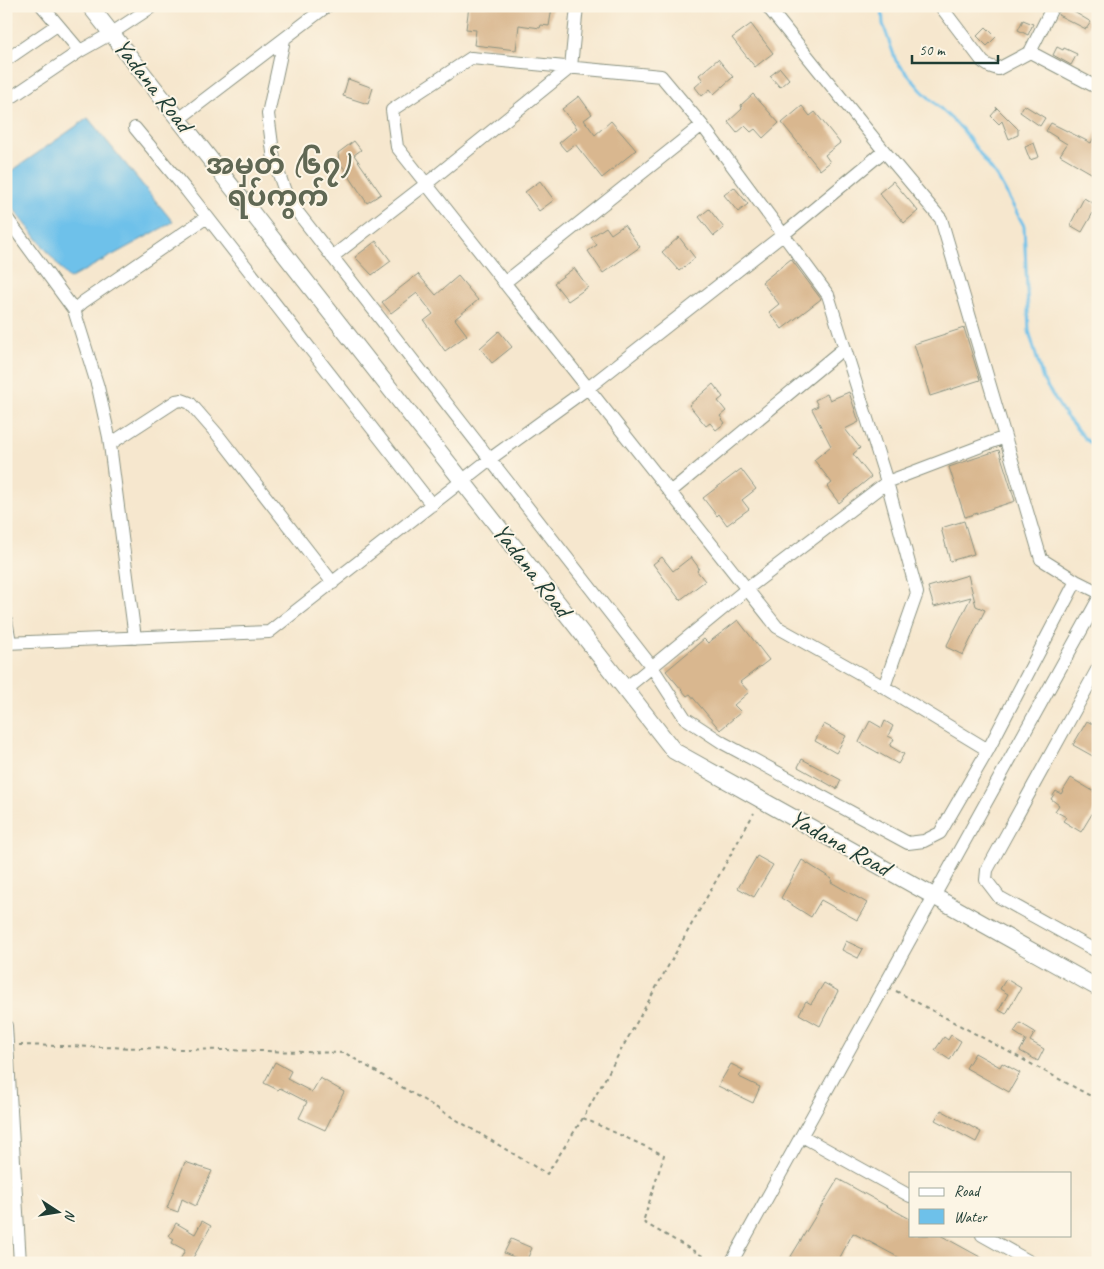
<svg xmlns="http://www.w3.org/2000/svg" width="1104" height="1269" viewBox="0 0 1104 1269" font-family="Caveat,'Noto Sans Myanmar',sans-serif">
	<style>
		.water { fill: #6ec1ea; stroke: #467f8f }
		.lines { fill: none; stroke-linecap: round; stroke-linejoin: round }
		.stream { stroke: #6ec1ea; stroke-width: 3 }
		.building { fill: #d9b78f }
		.minor-casing { stroke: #8a9281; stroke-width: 14 }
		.major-casing { stroke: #8a9281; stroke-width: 18 }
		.path { stroke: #8a9281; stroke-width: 2; stroke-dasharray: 4 4; stroke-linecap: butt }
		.minor { stroke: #fff; stroke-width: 12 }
		.major { stroke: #fff; stroke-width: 16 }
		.labels { text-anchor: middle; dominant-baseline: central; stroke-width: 4; stroke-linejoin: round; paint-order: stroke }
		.street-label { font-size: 25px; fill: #1f3d34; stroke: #fcf5e5 }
		.quarter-label { font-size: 28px; font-weight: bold; fill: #606854; stroke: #fcf5e5 }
	</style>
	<rect width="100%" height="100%" fill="#fcf5e5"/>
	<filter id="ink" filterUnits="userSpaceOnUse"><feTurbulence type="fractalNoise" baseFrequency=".02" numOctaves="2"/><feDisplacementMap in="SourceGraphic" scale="10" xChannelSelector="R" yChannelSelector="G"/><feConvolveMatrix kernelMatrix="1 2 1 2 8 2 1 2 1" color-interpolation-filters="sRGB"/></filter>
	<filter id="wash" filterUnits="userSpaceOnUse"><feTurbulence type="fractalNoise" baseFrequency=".0096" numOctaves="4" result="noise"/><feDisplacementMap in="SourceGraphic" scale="20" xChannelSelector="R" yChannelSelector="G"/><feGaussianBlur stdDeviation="1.12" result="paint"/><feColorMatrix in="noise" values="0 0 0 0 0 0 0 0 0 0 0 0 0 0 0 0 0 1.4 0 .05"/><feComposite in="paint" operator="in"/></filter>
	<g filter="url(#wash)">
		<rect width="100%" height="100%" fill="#f6e7ce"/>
		<path class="water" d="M88,118L173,222L69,279L6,199V175Z"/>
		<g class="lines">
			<path class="stream" d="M882,6L883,24L896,61L922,91L962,129L999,180L1024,226L1029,331L1043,380L1065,415L1085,439L1098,448"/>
		</g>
		<g id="blocks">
			<path class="building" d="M469,6H539L552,8L549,26L541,25L540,28L519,25L516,50L474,45L476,30L466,29Z
				M1061,6H1064L1091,22L1086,29L1058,15Z
				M1023,20L1033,24L1028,35L1018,30Z
				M751,24L773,53L755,67L732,38Z
				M986,27L996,37L987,46L977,36Z
				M1057,47L1063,50L1064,48L1077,54L1071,65L1053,55Z
				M718,59L733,77L714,94L710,89L702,96L695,87L703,80L699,75Z
				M780,68L789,79L780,87L770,76Z
				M348,79L373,88L368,104L343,96Z
				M753,94L779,123L763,138L755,129L751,132L745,126L737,133L728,122L742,109L741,105Z
				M579,96L592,114L584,120L595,135L611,121L636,150L602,178L575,144L566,151L559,143L577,128L562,109Z
				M1024,105L1045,118L1040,126L1020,112Z
				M802,106L810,116L815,112L840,143L825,155L830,162L820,170L782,123Z
				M996,107L1018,129V135L1009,139L1002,121L999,124L991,116L997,109Z
				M1051,123L1091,143L1098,129V177L1060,155L1067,144L1046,131Z
				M354,141L361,150L354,155L381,194L367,203L339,161L338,153Z
				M1034,143L1039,157L1030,160L1025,147Z
				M540,181L554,200L539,211L525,192Z
				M893,181L918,211L904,223L879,193Z
				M734,187L748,204L738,212L724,195Z
				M1084,198L1097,206L1082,232L1070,225Z
				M709,209L724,228L714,236L699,217Z
				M624,225L640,247L603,273L588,251L597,245L591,237L606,227L611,234Z
				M679,237L695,258L679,271L662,252Z
				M376,241L391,261L372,275L355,257Z
				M791,259L821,299L782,329L769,312L779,304L762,282Z
				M574,268L588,287L568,301L554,283Z
				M418,274L436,295L458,276L478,300L455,319L467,335L445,351L424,321L433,314L417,293L391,313L382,302Z
				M964,328L980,380L930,396L914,344Z
				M499,331L512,347L492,363L480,348Z
				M713,384L723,397L718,401L726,411L720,416L725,423L716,430L710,423L706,426L689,405Z
				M849,392L859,422L845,429L860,448L853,454L871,477L839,503L827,487L832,483L814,460L831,446L812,409L818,406L815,400L827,394L830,400Z
				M999,450L1015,501L965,517L949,467Z
				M741,469L756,489L742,500L749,509L727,525L719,514L717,516L703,498Z
				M964,521L974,554L950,561L941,528Z
				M662,557L673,571L691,557L699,568L697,571L705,581L680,600L653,564Z
				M968,575L976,606L985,610L963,655L946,647L971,597L934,607L928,587Z
				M738,620L769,660L740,682L749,692L734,705L741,712L720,730L690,694L687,696L666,671L704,639L708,643Z
				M870,721L882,728L885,721L893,726L888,736L894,739L890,746L904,754L898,764L859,742Z
				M1087,721L1098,727V759L1073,745Z
				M824,724L846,736L836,753L815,741Z
				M802,759L841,780L837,789L798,767Z
				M1071,778L1098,794V804L1081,832L1063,821L1066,817L1055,811L1059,805L1051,799L1056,791L1061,794Z
				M757,856L773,865L754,897L738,888Z
				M802,860L832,879L831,882L867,903L857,920L821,900L811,917L781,898Z
				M846,941L863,949L858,958L842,950Z
				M1006,979L1021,988L1006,1014L999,1010L1008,994L1000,989Z
				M824,983L838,991L820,1026L799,1014L806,1001L811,1004Z
				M1020,1023L1035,1032L1030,1041L1044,1049L1038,1061L1020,1051L1026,1040L1014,1032Z
				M951,1035L961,1041L950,1060L935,1050L944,1037L948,1040Z
				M975,1053L1000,1067L1002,1063L1020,1073L1009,1092L966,1068Z
				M275,1062L291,1071L287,1079L312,1092L320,1078L344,1092L325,1130L299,1118L307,1102L280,1088L278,1090L264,1083Z
				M731,1064L743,1070L739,1077L760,1087L753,1103L718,1086Z
				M941,1110L981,1132L976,1142L935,1120Z
				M185,1162L212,1171L196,1206L182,1199L178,1212L167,1208Z
				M838,1179L910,1219V1235H940L991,1263H909L853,1233L837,1263H787Z
				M202,1221L211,1226L190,1263H186L180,1260L185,1250L172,1243L174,1239L169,1236L176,1223L195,1234Z
				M511,1239L532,1248L526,1262L504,1253Z"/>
		</g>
	</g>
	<g filter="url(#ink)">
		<use href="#blocks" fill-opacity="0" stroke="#8a9281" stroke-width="1"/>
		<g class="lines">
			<defs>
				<path id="minor" d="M42,6L80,51
					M767,6L884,151L941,219L1041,559L1076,581L1098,592
					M1053,6L1030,52L1098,88
					M942,8L983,62L989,66L998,69L1030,52
					M284,40L268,114L274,160L288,200L652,667L685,718L723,743L908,843L924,841L940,833L988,750L1076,581
					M6,60L57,25
					M6,101L80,51L112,33L153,6
					M179,119L327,6
					M135,128L187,191L432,505
					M6,217L74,310
					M332,257L426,184L571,67L577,6
					M504,283L702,125
					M110,444L176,401L182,400L190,403L217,434L333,583
					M670,492L844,348
					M6,620L10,642
					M135,638L109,437L98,387L74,310L83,302L207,217
					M6,643L269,632L490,459L588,388L784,234L884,151
					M1098,668L987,870L986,880L999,897L1098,952
					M884,687L917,593L887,482L828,295L702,125L661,76L471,58L392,110L397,147L777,627L884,687L988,750
					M626,688L748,588L887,482L1005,437
					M6,1026L20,1263
					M802,1136L910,1196
					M982,1235L1032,1263
					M731,1263C854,1042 975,820 1098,600"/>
				<path id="major" d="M90,6L674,751L1098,988"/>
			</defs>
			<use href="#minor" class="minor-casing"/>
			<use href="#major" class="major-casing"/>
			<path class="path" d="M896,991L1098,1100
				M19,1045L345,1053L547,1174L583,1118L754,813
				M583,1118L664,1155L643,1222L715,1263"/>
			<use href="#minor" class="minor"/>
			<use href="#major" class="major"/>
		</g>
	</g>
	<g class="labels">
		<g class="street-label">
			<text transform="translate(153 85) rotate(52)">Yadana Road</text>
			<text transform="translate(532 570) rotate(52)">Yadana Road</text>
			<text transform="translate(840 843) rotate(29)">Yadana Road</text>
		</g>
		<g class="quarter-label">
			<text x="278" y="164">အမှတ် (၆၇)<tspan x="278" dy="32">ရပ်ကွက်</tspan></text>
		</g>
	</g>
	<rect width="1104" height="1269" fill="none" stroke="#fcf5e5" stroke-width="25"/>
	<rect x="909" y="1172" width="162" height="65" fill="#fcf5e5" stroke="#a4ab9e"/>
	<rect x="919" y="1188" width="25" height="8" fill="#ffffff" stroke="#a4ab9e"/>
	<text x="954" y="1196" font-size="15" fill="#1f3d34">Road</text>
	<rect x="919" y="1209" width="25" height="15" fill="#6ec1ea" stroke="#a4ab9e"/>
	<text x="954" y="1222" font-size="15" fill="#1f3d34">Water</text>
	<g transform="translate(58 1212) rotate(102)" stroke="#fcf5e5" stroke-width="4" paint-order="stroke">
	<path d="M0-4L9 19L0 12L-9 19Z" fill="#1f3d34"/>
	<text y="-8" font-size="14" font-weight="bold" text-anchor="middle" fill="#1f3d34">N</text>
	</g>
	<path d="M912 55v8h86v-8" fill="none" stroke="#1f3d34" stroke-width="2.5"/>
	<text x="919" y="55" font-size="15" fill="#1f3d34" stroke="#fcf5e5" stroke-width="4" paint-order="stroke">50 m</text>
</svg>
